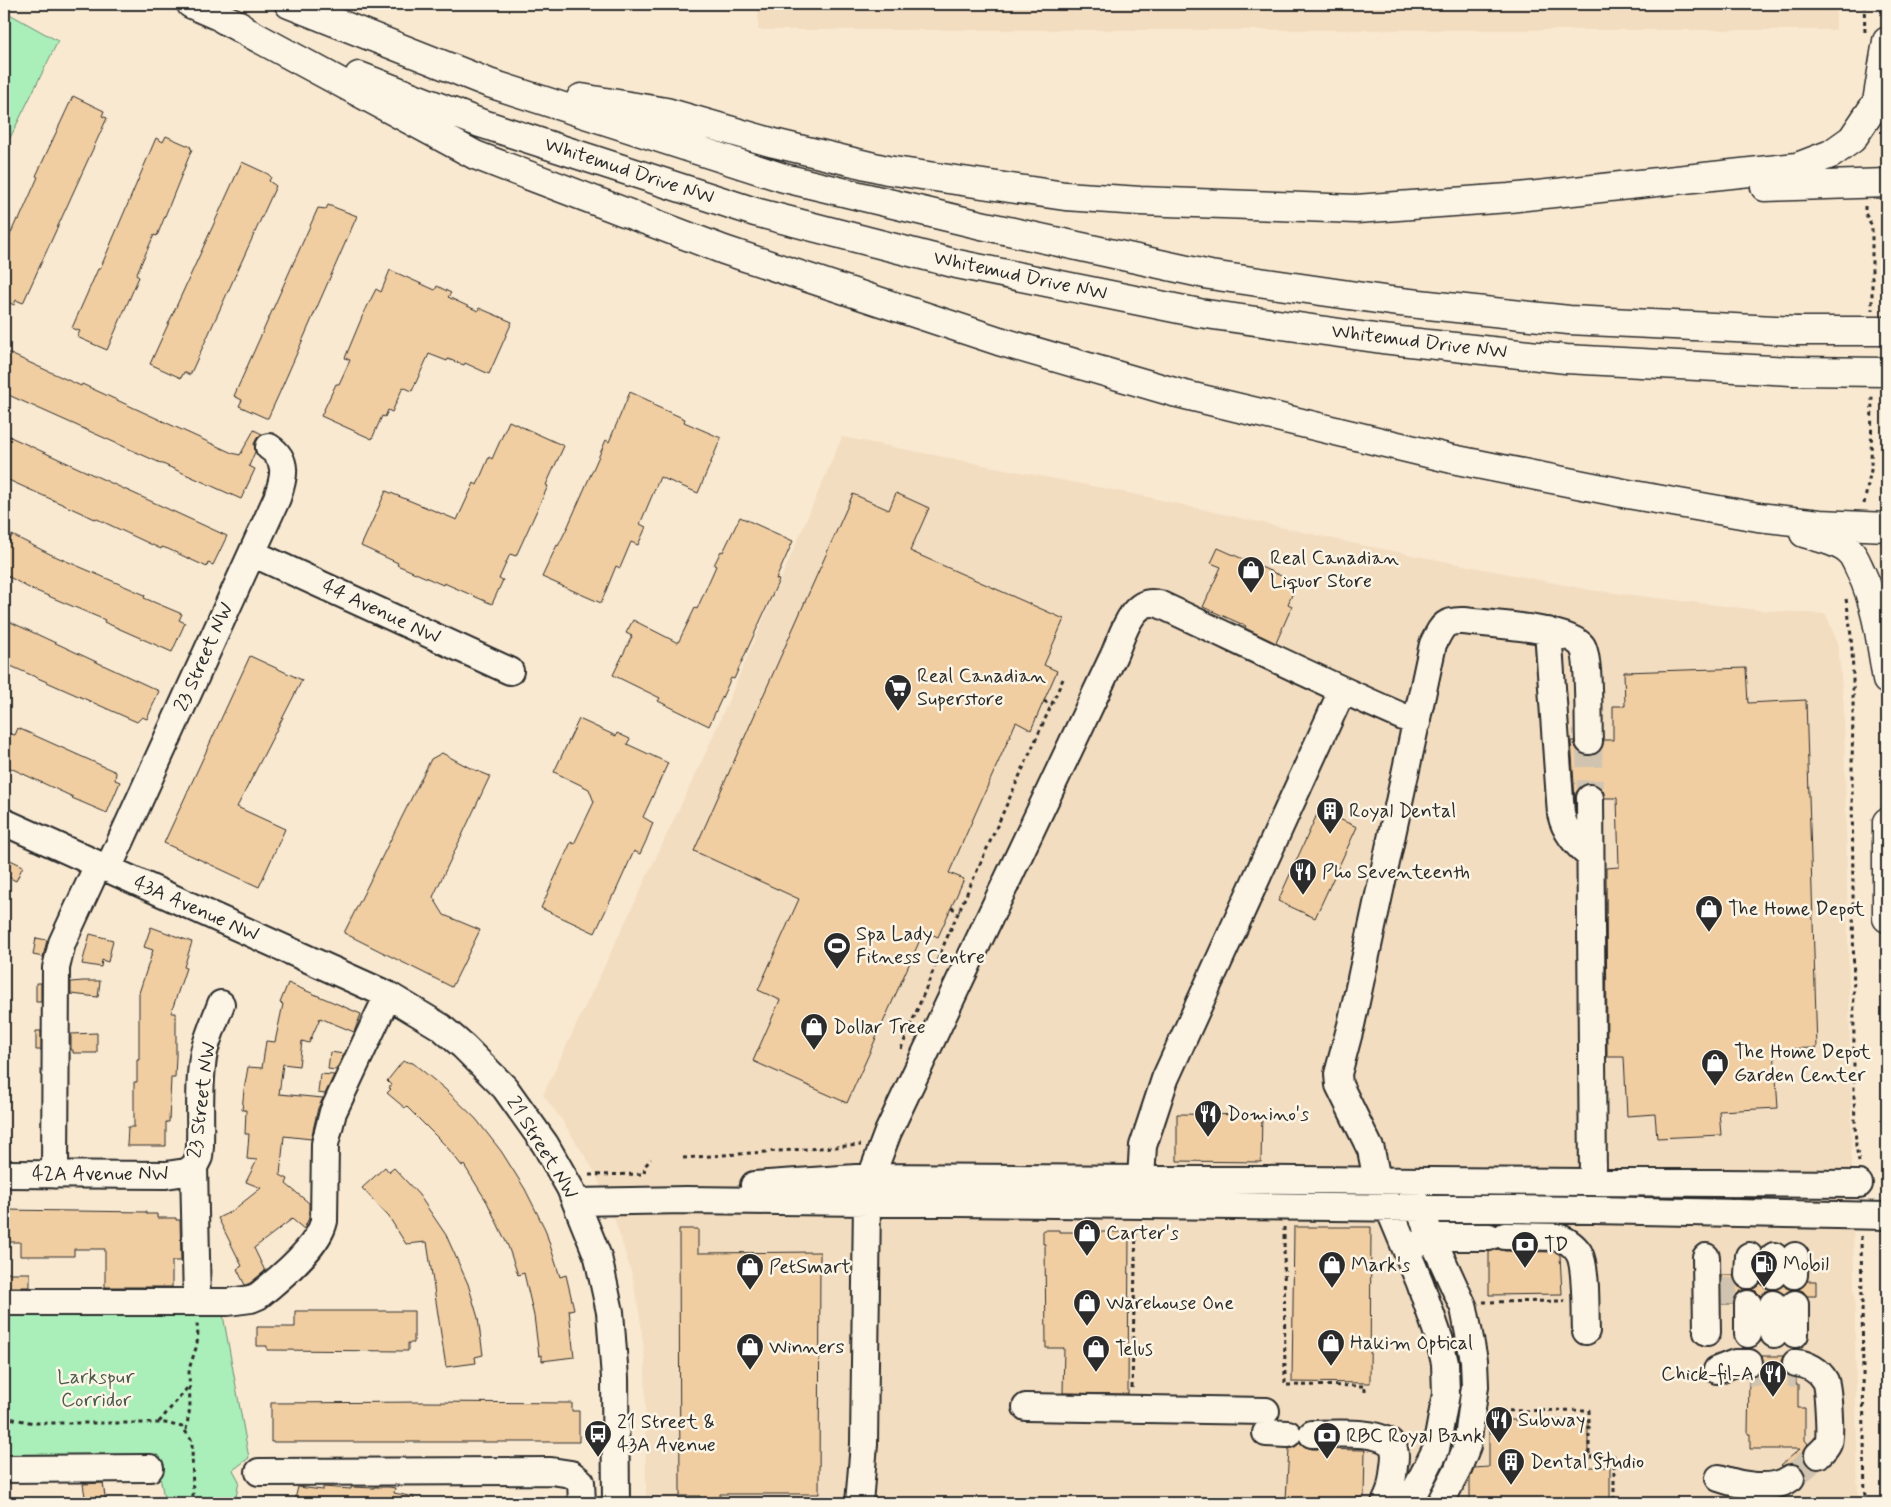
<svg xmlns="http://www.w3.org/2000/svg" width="1891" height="1507" viewBox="0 0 1891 1507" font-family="Mynerve,sans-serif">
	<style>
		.built { fill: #f3ddc0 }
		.green { fill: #aaeeb9; stroke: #6a8c72 }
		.building { fill: #f1cea2; stroke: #2b2b2b }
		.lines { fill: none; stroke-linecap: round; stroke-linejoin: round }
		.minor-tunnel { stroke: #d0c3b0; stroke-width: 26; stroke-dasharray: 26 13; stroke-linecap: butt }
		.minor-casing { stroke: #2b2b2b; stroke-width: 30 }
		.major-casing { stroke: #2b2b2b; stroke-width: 31 }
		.highway-casing { stroke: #2b2b2b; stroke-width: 31 }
		.path { stroke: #2b2b2b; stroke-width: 3; stroke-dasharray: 4 4; stroke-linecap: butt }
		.minor { stroke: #fcf5e5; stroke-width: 26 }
		.major { stroke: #fcf5e5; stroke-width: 28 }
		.highway { stroke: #fcf5e5; stroke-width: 28 }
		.highway-bridge-casing { stroke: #2b2b2b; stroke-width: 31; stroke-linecap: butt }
		.highway-bridge { stroke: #fcf5e5; stroke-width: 28 }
		.labels { text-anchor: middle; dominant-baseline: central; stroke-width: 5; stroke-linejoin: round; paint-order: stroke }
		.street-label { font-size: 20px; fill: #2b2b2b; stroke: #fcf5e5 }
		.poi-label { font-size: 20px; fill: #2b2b2b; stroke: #fcf5e5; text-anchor: start }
		.park-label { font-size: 20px; fill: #4b5c4e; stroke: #fcf5e5 }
	</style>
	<rect width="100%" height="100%" fill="#f9e9d1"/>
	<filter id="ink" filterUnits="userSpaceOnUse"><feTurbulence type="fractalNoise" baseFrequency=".02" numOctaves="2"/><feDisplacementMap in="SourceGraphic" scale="10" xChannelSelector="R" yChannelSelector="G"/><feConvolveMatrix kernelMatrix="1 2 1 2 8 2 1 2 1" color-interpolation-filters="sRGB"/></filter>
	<g filter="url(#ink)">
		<path class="built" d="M758,4H1836V30H758Z
			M842,437L1143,496L1352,543L1590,590L1759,610L1826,614L1838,644L1844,708L1858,1503H646L645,1360L640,1317L632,1275L613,1214L594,1171L562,1120L543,1095L707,750Z"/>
		<path class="green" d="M4,11L58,41L4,150Z
			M4,1314L223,1315L249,1458L233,1470L239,1481L235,1503H165L156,1456L4,1462Z"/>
		<path class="building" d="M73,96L104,111L102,116L107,118L23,303L16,300L14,305L4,300V249L17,219L19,220L38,177L36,176Z
			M166,136L191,147L190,148L192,149L157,236L154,235L136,275L139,277L107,350L77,337L80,331L72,328L98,269H100L156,138L163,142Z
			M242,162L268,174L271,177L269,181L276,186L190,375L184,372L181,378L150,364Z
			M328,205L357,216L279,394L268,418H266L239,406L242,400L234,396L318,208L326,209Z
			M390,270L435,290L437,286L451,293L448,297L478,311L479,308L512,322L489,374L465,363L464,365L448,359L447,361L429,354L412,391L403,387L392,412L388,410L385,417L382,416L372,439L321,416L336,384H339L350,360L345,358L362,317L376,289L381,292Z
			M4,351L81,386L82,384L232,453L240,455L254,430L262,434L257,438L254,444L255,452L249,466L255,469L241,499L4,393Z
			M630,392L654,403L653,405L685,419L684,422L721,438L698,493L660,477L640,524L646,527L638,545L631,542L620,568L616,566L601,603L542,577L557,545L558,546L568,526L606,440L609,442Z
			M509,421L564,446L546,485L548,486L516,556L510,554L499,579L503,580L492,604L444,583L443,585L411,571L397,565L398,563L361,546L386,491L457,520L474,483L477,485L489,457L492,459Z
			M4,434L227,536L213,565L208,563L207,567L168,549L162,547L161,549L95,518V519L4,478Z
			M896,493L929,508L910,551L1064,619L1044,665L1057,671L1031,730L1016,722L949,873L964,879L938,937L924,931L847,1103L753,1061L780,1000L758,990L799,899L694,851L853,494L889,510Z
			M740,517L793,541L776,579L779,580L747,650L734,679L731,678L709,726L658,701L660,698L613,675L632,636L626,633L633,620L678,643L695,608L697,609L716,566L714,565L721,551L723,552Z
			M12,535L50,554L145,595L144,598L182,614L179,620L185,623L172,652L104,622L105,620L27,587L4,574V540L9,542Z
			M1218,548L1297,583L1288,604L1292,606L1276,643L1245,628L1246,626L1203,607L1221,567L1211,563Z
			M4,619L159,691L147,719L142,717L137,722L4,663Z
			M250,656L302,680L237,807L285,829L259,887L164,843Z
			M1746,668L1748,703L1806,700L1817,1048L1774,1049L1778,1108L1719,1111L1721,1135L1657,1138L1655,1114L1627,1116L1624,1057H1607L1606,868L1619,867L1617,798H1605L1603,790L1597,785L1590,783L1582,785L1577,791L1575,798L1571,741H1574L1576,748L1582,754L1589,756L1597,753L1602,748L1604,740H1613V706H1625L1624,672Z
			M579,719L616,736L617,733L630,739L627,744L668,763L643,817L653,823L646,841L640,854L634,851L614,895H613L595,933L541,908L571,842L574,844L594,802L589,789L554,772Z
			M18,728L116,772L115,780L120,782L107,813L72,798L73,797L4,765V732L15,735Z
			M442,753L470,768L490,776L433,897L444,915L480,930L452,987L344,933L431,759Z
			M1319,810L1357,827L1315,918L1278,901Z
			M4,857L23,866L16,881L4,875Z
			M151,927L192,942L184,967L186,968L171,1013H176V1056L175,1078H171L169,1122H166V1146H127L128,1127H134V1082H137V1060H139V993L153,950L144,947Z
			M90,934L113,940L108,962L102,960L101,967L82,964Z
			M36,938L47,940L43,957L33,955Z
			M83,981H100L98,997L71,994V982Z
			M36,983H41V1002H36Z
			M288,983L361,1014L354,1032L320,1018L309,1043L302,1041L299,1066L283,1064L279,1094L323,1098L318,1108L311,1139L284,1136L280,1175L288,1179L286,1184L309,1203V1218L304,1229L292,1219L254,1248L265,1271L250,1283L245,1285L237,1269L242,1266L218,1218L232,1211L261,1188L246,1182L257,1160L247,1159L249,1134H245L246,1110H242L244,1090L248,1067L262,1068L266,1041L275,1042L283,1004L280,1003Z
			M36,1031H41V1050H36Z
			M97,1033V1053H73V1050H71V1034Z
			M330,1052L344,1054L336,1070L328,1069Z
			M403,1061L413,1063L445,1089L476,1119L501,1151L525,1189L545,1229L560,1277L566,1275L574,1309L569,1310L574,1357L542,1361V1355L539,1356L534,1316L524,1273L518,1275L508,1246L487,1202L464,1165L462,1166L446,1146L406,1106L405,1108L387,1093L391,1089L389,1088L391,1085L387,1081Z
			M320,1074L334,1075L325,1094L318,1093Z
			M1177,1114L1262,1115L1261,1162L1177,1161Z
			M385,1167L389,1172L394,1168L419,1195L446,1235L468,1284L478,1318L483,1355L475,1357L476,1363L446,1367L427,1242L406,1244L389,1217L362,1188Z
			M4,1210L146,1212V1214H157V1218H176V1220H180L181,1261H172V1287H105V1249H74V1256H20V1242H4Z
			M1294,1227H1371L1370,1383L1292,1382Z
			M679,1229H698V1253L820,1252L819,1494H720V1503H700V1496H680Z
			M1043,1230H1059V1232H1129L1128,1394L1063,1393L1064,1348H1046L1045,1244H1043Z
			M1498,1249L1505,1251L1555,1252L1560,1255L1562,1294L1489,1295V1252Z
			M4,1273H30V1287H4Z
			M1721,1275H1733L1735,1282L1739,1287L1746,1290L1740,1291L1735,1296L1733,1304H1722Z
			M1807,1281H1816V1296H1807L1803,1291L1797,1289L1801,1288Z
			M1761,1283L1764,1287L1771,1290L1765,1292L1761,1296L1756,1291L1750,1289L1755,1288Z
			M1784,1285L1786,1288L1792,1290L1784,1294L1775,1289Z
			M295,1311H414V1343H408V1351L267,1350V1346H257V1327H295Z
			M1762,1356H1783L1781,1361L1782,1369L1787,1375L1796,1378V1384H1798V1408H1805V1440L1808,1444L1804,1450L1803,1458L1807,1465L1811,1468L1805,1473L1798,1465L1791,1463L1782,1466L1781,1465L1800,1449H1750V1434H1748L1749,1378L1756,1376L1762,1371L1764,1363Z
			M425,1402L572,1403V1411H579V1442H271V1403Z
			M1489,1420H1588V1467H1610V1503H1470V1478L1474,1468L1489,1467Z
			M1300,1443L1305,1447L1312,1449L1365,1450L1364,1498L1286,1499L1289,1449L1295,1447Z
			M103,1483L106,1503H86L83,1484Z
			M298,1487L323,1490V1487L351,1489V1487L374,1488V1487H389L395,1488L394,1493L414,1497L413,1503H294Z"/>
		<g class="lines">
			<path class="minor-tunnel" d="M1589,741L1590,798
				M1723,1304L1724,1275
				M1749,1373L1796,1374
				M1791,1478L1818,1455"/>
			<defs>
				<path id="minor" d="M252,553L510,671
					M1548,631L1561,814C1565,832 1576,844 1590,856
					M1590,798L1593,1181
					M4,822L388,995L441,1027L464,1047L505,1088L545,1144L570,1188L598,1257L610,1312L615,1378L616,1503
					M108,869L277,498C284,478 289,460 269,447
					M4,1174L166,1175L186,1172L194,1167
					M55,1175L56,968L62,943L98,865
					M754,1185L871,1177L1859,1184
					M1412,1194L1464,1308L1474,1360L1475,1386L1467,1446L1457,1471L1440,1503
					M1140,1195L1143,1146L1165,1079L1342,691
					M576,1202L686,1200L1593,1210L1887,1216
					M1505,1236L1557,1237C1565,1239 1574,1245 1579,1253C1587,1268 1585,1312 1586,1331
					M1418,1244L1439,1237H1489
					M1706,1257L1707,1332
					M1748,1275L1749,1256
					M1773,1275L1774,1256
					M1794,1275L1795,1256
					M4,1302H228L251,1299L258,1296C278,1280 319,1246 324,1221L325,1144L333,1112L388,995
					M197,1302L194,1167L199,1157L200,1146C201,1116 198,1082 204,1052C208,1036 215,1020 221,1004
					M1748,1304V1334
					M1773,1304L1774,1334
					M1795,1304V1334
					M1796,1363C1807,1364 1819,1370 1825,1381C1828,1388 1831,1435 1828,1443C1826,1448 1822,1451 1818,1455
					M1717,1370L1735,1363H1749
					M1026,1407L1266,1411
					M1266,1433L1288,1434
					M1312,1434C1329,1434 1385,1429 1393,1447C1396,1453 1395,1459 1394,1466C1393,1478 1391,1493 1385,1503
					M4,1469L150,1468
					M259,1472L551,1471L571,1474L581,1482L582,1503
					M1719,1478C1739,1485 1773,1492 1791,1478
					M859,1503L864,1444L867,1202L871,1177L888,1132L1113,657C1122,638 1131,596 1159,604C1245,644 1330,686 1417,723
					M1409,1503L1436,1449L1446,1394L1445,1363L1439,1338L1420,1283L1377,1180L1371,1150L1339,1085L1338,1074L1351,1025L1433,644C1442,627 1443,620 1464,621C1488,624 1569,628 1582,646C1590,657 1588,724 1589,741"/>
				<path id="major" d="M1887,822V918"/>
				<path id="highway" d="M191,4L239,25
					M289,4L489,83L784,178L981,225L1210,275L1391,301L1569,320L1796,331
					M223,19L475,155L724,250L999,341L1177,393L1452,459L1628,494L1758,517L1820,524L1887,527
					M359,76L480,123L755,212L957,264L1199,313L1382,339L1566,359L1792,371
					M581,98L666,112L774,143L887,170L1065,196L1140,201L1356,209L1509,198L1797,167L1831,154L1852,139L1877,102L1887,41
					M1765,187L1887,183
					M1804,533C1819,538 1839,541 1850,552C1855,557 1858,566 1861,572C1877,606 1881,643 1887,680"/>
			</defs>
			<use href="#minor" class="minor-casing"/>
			<use href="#major" class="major-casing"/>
			<use href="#highway" class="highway-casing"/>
			<path class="path" d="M1864,4L1865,33
				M1865,206V213L1872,226V310
				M1864,504L1871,470L1872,394
				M1846,599C1857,660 1852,720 1852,781C1853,886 1854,991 1854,1096L1856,1146L1859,1162
				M1044,701L1052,705
				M951,908L960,911
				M901,1049L945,942L1063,679
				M683,1158L861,1145
				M589,1175L644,1174L645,1166L651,1159
				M1284,1227L1285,1385L1365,1386V1395
				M1861,1236L1865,1503
				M1483,1302L1565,1301
				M1132,1388L1136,1227
				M1493,1411L1589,1410V1457L1614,1456V1503
				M4,1417L34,1423H165L182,1427L191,1439L192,1444L193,1503
				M159,1422L188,1387
				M186,1430L190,1408L189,1369L196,1348L198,1337L197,1323"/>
			<use href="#minor" class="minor"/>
			<use href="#major" class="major"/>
			<use href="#highway" class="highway"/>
			<defs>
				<path id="highway-bridge" d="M1796,331H1887
					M1792,371L1887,372"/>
			</defs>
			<use href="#highway-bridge" class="highway-bridge-casing"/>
			<use href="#highway-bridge" class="highway-bridge"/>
		</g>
	</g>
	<defs>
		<symbol id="shop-pin" viewBox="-11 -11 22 30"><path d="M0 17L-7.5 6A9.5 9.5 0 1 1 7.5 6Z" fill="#2b2b2b" stroke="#fcf5e5"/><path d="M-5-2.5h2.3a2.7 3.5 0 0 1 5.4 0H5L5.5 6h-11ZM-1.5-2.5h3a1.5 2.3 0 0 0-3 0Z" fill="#fff"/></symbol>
		<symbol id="supermarket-pin" viewBox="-11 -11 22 30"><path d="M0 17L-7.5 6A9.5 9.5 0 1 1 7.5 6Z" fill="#2b2b2b" stroke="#fcf5e5"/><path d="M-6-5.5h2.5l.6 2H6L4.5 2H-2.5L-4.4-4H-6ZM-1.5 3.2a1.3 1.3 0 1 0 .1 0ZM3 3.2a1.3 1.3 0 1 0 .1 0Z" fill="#fff"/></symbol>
		<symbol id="building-pin" viewBox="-11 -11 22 30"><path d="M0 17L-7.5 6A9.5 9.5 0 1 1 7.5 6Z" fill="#2b2b2b" stroke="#fcf5e5"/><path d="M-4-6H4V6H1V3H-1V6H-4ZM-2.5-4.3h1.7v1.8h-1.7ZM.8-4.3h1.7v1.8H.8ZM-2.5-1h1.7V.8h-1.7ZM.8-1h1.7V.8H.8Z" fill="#fff"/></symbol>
		<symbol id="restaurant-pin" viewBox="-11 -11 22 30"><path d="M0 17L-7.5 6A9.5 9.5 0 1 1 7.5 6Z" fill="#2b2b2b" stroke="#fcf5e5"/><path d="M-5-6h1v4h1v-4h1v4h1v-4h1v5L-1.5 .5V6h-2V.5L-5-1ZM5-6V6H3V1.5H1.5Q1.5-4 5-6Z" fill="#fff"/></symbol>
		<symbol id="stadium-pin" viewBox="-11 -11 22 30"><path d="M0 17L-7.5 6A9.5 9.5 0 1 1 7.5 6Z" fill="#2b2b2b" stroke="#fcf5e5"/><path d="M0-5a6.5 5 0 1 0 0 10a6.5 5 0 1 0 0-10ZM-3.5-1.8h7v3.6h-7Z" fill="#fff"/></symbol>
		<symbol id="bank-pin" viewBox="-11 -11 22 30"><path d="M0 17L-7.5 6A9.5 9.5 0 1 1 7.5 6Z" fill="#2b2b2b" stroke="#fcf5e5"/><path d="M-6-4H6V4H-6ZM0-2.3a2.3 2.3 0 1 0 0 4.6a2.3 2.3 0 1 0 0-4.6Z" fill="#fff"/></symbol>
		<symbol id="fuel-pin" viewBox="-11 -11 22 30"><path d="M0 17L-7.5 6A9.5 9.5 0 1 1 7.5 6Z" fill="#2b2b2b" stroke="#fcf5e5"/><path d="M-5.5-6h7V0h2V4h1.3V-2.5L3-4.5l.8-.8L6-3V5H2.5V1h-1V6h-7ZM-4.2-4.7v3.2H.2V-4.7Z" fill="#fff"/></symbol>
		<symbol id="bus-pin" viewBox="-11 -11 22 30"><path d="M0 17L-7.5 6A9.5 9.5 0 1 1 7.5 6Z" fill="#2b2b2b" stroke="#fcf5e5"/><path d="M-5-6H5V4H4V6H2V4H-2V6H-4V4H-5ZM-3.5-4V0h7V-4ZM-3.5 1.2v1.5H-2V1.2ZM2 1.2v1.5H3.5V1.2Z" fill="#fff"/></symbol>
	</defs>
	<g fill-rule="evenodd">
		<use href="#shop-pin" x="1235" y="554" width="32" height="43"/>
		<use href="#supermarket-pin" x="882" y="672" width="32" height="43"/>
		<use href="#building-pin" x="1314" y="795" width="32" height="43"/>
		<use href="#restaurant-pin" x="1287" y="856" width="32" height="43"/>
		<use href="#shop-pin" x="1693" y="893" width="32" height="43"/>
		<use href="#stadium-pin" x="821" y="930" width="32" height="43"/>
		<use href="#shop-pin" x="798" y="1011" width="32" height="43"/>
		<use href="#shop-pin" x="1699" y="1047" width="32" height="43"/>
		<use href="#restaurant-pin" x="1192" y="1098" width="32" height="43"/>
		<use href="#shop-pin" x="1071" y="1217" width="32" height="43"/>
		<use href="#bank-pin" x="1509" y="1229" width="32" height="43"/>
		<use href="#fuel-pin" x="1748" y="1248" width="32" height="43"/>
		<use href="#shop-pin" x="1316" y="1249" width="32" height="43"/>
		<use href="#shop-pin" x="734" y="1251" width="32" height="43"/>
		<use href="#shop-pin" x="1071" y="1287" width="32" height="43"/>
		<use href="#shop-pin" x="1315" y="1327" width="32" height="43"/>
		<use href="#shop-pin" x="734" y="1331" width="32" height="43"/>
		<use href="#shop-pin" x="1080" y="1333" width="32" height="43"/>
		<use href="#restaurant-pin" x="1757" y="1358" width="32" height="43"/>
		<use href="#restaurant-pin" x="1483" y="1404" width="32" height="43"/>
		<use href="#bus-pin" x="582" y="1418" width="32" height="43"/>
		<use href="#bank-pin" x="1311" y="1420" width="32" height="43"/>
		<use href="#building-pin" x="1495" y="1446" width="32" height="43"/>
	</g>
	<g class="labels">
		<g class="street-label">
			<text transform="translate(629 171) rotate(18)">Whitemud Drive NW</text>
			<text transform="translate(1020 276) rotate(12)">Whitemud Drive NW</text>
			<text transform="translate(1419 342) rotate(7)">Whitemud Drive NW</text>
			<text transform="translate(381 612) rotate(25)">44 Avenue NW</text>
			<text transform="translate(204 657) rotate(-66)">23 Street NW</text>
			<text transform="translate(196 909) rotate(24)">43A Avenue NW</text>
			<text transform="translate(202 1100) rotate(-83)">23 Street NW</text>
			<text transform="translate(542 1148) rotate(58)">21 Street NW</text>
			<text x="100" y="1174">42A Avenue NW</text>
		</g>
		<g class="poi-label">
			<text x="1270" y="558">Real Canadian<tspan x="1270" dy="23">Liquor Store</tspan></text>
			<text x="917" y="676">Real Canadian<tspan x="917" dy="23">Superstore</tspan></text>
			<text x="1349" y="811">Royal Dental</text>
			<text x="1322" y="872">Pho Seventeenth</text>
			<text x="1728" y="909">The Home Depot</text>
			<text x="856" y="934">Spa Lady<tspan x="856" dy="23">Fitness Centre</tspan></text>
			<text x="833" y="1027">Dollar Tree</text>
			<text x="1734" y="1052">The Home Depot<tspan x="1734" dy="23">Garden Center</tspan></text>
			<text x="1227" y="1114">Domino's</text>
			<text x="1106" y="1233">Carter's</text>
			<text x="1544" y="1245">TD</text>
			<text x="1783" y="1264">Mobil</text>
			<text x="1351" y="1265">Mark's</text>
			<text x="769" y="1267">PetSmart</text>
			<text x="1106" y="1303">Warehouse One</text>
			<text x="1350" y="1343">Hakim Optical</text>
			<text x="769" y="1347">Winners</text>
			<text x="1115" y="1349">Telus</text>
			<text x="1754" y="1374" text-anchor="end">Chick-fil-A</text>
			<text x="1518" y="1420">Subway</text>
			<text x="617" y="1422">21 Street &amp;<tspan x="617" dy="23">43A Avenue</tspan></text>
			<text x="1346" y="1436">RBC Royal Bank</text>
			<text x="1530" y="1462">Dental Studio</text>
		</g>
		<g class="park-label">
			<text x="96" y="1377">Larkspur<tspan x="96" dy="23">Corridor</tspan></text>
		</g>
	</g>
	<rect width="1891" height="1507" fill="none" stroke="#fcf5e5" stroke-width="20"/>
	<rect x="10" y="10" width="1871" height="1487" fill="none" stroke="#2b2b2b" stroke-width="2" filter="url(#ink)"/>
</svg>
